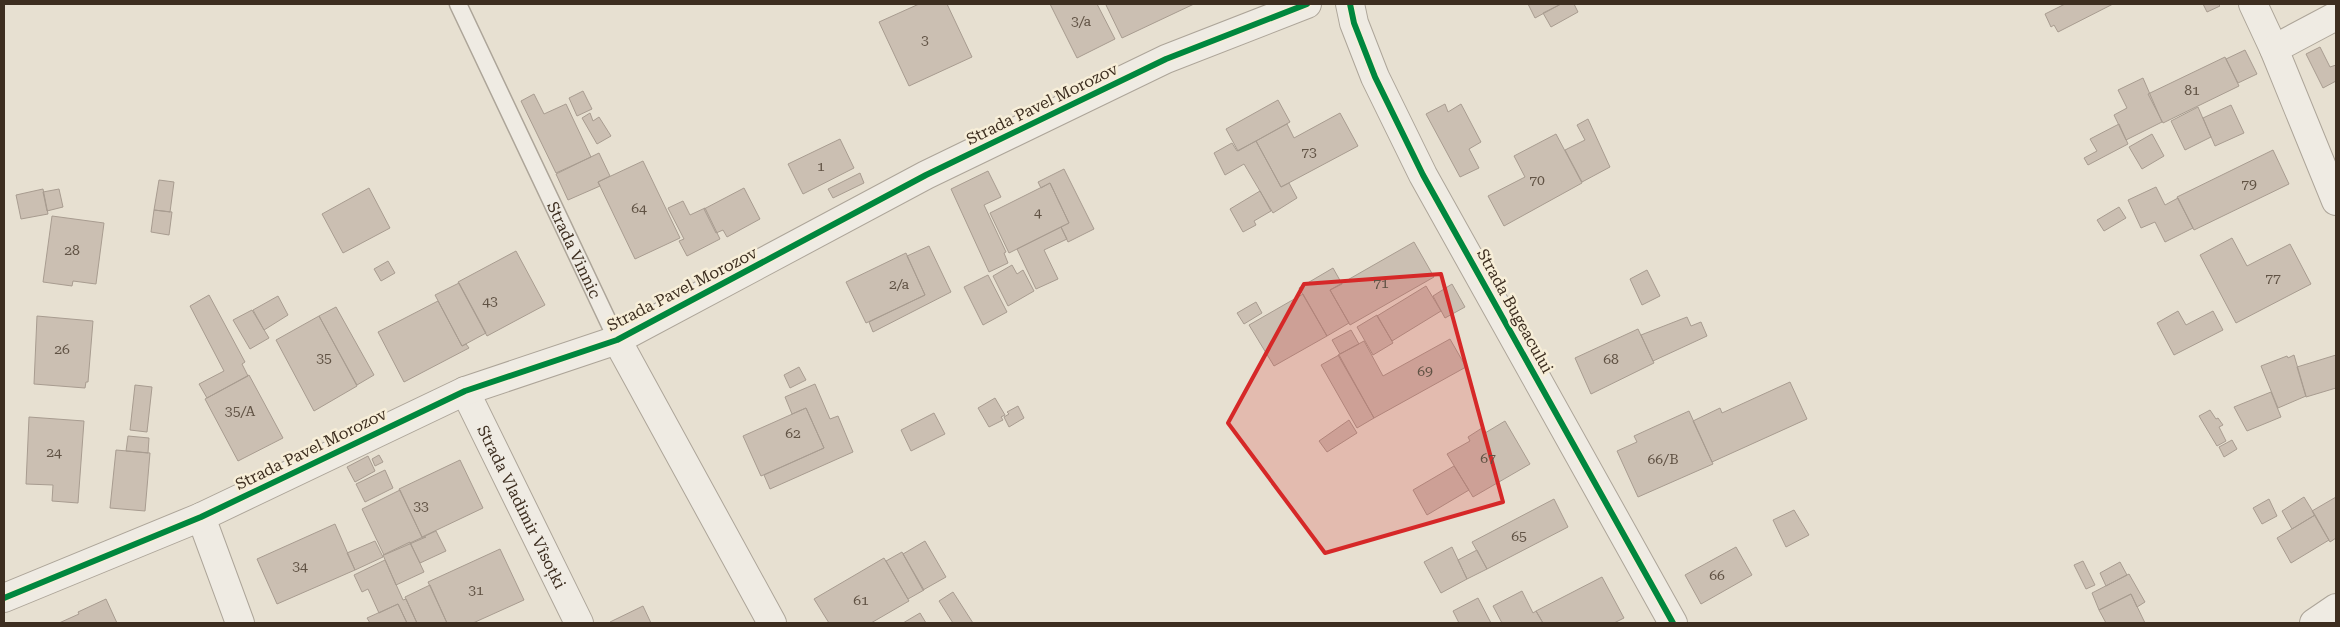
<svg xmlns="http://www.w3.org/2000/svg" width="2340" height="627" viewBox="0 0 2340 627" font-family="'Roboto Serif',serif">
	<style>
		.building { fill: #cbbfb2; stroke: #a89c90 }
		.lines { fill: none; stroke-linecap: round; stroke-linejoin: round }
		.service-casing { stroke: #ada599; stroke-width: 19 }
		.minor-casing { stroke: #ada599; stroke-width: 30 }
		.service { stroke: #efebe3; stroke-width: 16 }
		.minor { stroke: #efebe3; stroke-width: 28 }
		.cycleway-casing { stroke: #f7eed8; stroke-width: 9 }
		.cycleway { stroke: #00873e; stroke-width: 6 }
		.marked { fill: #d62828; fill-opacity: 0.2; stroke: #d62828; stroke-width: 4; stroke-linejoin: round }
		.labels { text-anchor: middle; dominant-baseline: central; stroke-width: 5; stroke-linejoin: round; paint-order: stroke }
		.number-label { font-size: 14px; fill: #605244 }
		.street-label { font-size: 16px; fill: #3d2e20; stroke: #f7eed8 }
	</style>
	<rect width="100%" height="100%" fill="#e7e0d1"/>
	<path class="building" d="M919,4H947L972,57L909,86L879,22Z
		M1050,4H1097L1115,39L1077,58Z
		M1108,4H1194L1122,38L1106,5Z
		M1528,4H1561L1535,18Z
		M1561,4H1574L1578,12L1551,27L1543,13Z
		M2065,4H2113L2058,32L2054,25L2051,27L2045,14Z
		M2203,4H2218L2220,6L2207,12Z
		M2320,47L2330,67L2336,65V81L2323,88L2306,54Z
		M2245,50L2257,74L2238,83L2226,59Z
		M2225,57L2239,86L2163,123L2148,94Z
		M2143,78L2162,122L2126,140L2114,115L2127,108L2118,90Z
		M583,91L592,109L577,116L569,98Z
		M534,94L544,114L566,104L591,157L556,173L521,101Z
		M1278,100L1290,122L1238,151L1226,129Z
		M1445,104L1448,112L1461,104L1481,142L1469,149L1479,168L1460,177L1426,114Z
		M2231,105L2244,133L2215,146L2203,118Z
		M2198,107L2211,137L2185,150L2171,121Z
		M590,113L593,121L599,117L611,136L597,144L582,118Z
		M1340,113L1358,146L1281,187L1256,141L1287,124L1294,138Z
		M1588,119L1610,167L1582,182L1565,150L1585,140L1577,125Z
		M2119,124L2128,144L2088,165L2084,158L2097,151L2090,139Z
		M1556,134L1582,183L1504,226L1488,196L1525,177L1514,156Z
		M2152,134L2164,156L2142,169L2129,147Z
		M840,139L854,168L803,194L788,164Z
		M1256,141L1281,187L1289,183L1297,198L1273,213L1244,164L1225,175L1214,153L1232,143L1237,151Z
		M2273,150L2289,184L2194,230L2177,197Z
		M599,153L610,176L598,182L600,186L568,200L556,174Z
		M643,161L680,238L635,259L598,182Z
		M1064,169L1094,229L1068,242L1061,227L1069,223L1050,183L1041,188L1038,182Z
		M988,171L1001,197L984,205L1006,252L1004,253L1008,263L989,272L951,189Z
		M860,173L864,183L833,198L828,189Z
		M159,180L174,182L170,212L154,210Z
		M1050,183L1069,223L1009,253L990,213Z
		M2156,187L2165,205L2178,198L2193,228L2165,242L2155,222L2141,228L2128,200Z
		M369,188L390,228L343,253L322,214Z
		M744,188L760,219L727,237L723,230L716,233L704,209Z
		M43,189L48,214L21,219L16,195Z
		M59,189L63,207L47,211L43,192Z
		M1260,191L1271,211L1254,221L1256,225L1243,232L1230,209Z
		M683,201L690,215L705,208L720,239L687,256L679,241L684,239L668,208Z
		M2119,207L2126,218L2104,231L2097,220Z
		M154,210L172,212L169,235L151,232Z
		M52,216L104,223L96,284L73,281L72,286L43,282Z
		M1061,227L1067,239L1044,250L1058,279L1036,289L1017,249Z
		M2232,238L2247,266L2290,244L2311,284L2236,323L2200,255Z
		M1414,242L1434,277L1350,325L1330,290Z
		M929,246L951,292L873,332L869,322L925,295L907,256Z
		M516,251L545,305L487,336L458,282Z
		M906,253L925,295L866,323L846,282Z
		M388,261L395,273L381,281L374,269Z
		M1012,265L1017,274L1023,270L1034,291L1008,306L993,276Z
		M1333,268L1342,284L1330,290L1349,323L1327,336L1299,288Z
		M1647,270L1660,296L1642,305L1630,279Z
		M988,275L1007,312L983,325L964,287Z
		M459,283L486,333L462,346L435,295Z
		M1452,284L1465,307L1445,318L1433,296Z
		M1426,286L1441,311L1392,341L1377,316Z
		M1303,294L1327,336L1274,366L1249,325Z
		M209,295L245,362L242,364L248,376L207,398L199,384L224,371L190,306Z
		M278,296L288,315L264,330L253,310Z
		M438,301L462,346L466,344L469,348L404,382L378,332Z
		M1256,302L1262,313L1244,324L1237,313Z
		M336,307L374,375L357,385L319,316Z
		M252,310L269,338L250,349L233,320Z
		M2178,311L2186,325L2213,311L2223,330L2174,355L2157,323Z
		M1377,315L1393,343L1373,355L1357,327Z
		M37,316L93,321L88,382H86L85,388L34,384Z
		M319,316L357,386L314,411L276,340Z
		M1687,317L1691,326L1701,322L1707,336L1653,361L1641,335Z
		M1638,329L1654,363L1591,394L1575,358Z
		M1351,330L1359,344L1340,354L1332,340Z
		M1450,339L1466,367L1374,418L1338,355L1364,341L1383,376Z
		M1339,355L1374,418L1357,428L1321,365Z
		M2294,355L2306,396L2278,408L2261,366L2287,356L2288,358Z
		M2336,355V388L2306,397L2297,367Z
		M799,367L806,380L790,388L784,375Z
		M249,375L283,438L238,461L205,399Z
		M1790,382L1807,419L1712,462L1693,421L1720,408L1722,413Z
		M815,384L830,419L838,416L853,452L770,489L764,475L824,448L806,408L792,414L785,397Z
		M135,385L152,387L147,432L130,430Z
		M2271,392L2281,417L2247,431L2234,407Z
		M995,398L1005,415L1001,417L1003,420L989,427L978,408Z
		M1018,406L1024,418L1009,427L1004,417L1009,414L1007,412Z
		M806,408L824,448L761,476L743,436Z
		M2210,410L2216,419L2218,418L2223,425L2219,427L2226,441L2217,446L2199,416Z
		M1689,411L1713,464L1638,497L1617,451L1637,442L1634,436Z
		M934,413L945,434L911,451L901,430Z
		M29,417L84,421L78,503L52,501L53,485L26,484Z
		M1349,420L1357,433L1327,452L1319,441Z
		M1505,421L1530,464L1473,497L1447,454L1470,441L1468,437L1482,428L1485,433Z
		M128,436L149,438L148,453L126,451Z
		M2232,440L2237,449L2224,457L2219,447Z
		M116,450L150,453L145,511L110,508Z
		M379,455L383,462L375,466L372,459Z
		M368,456L375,471L355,482L347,467Z
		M460,460L483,508L422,537L399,489Z
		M1454,466L1469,490L1427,515L1413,490Z
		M385,470L393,488L365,502L356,484Z
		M400,490L422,537H426L384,555L362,509Z
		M2304,497L2315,515L2292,529L2282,511Z
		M2336,497V538L2330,542L2312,511Z
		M1554,499L1568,527L1487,569L1472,542Z
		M2269,499L2277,516L2262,524L2253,508Z
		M1794,510L1809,535L1786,547L1773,520Z
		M2315,515L2329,540L2291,563L2277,538Z
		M335,524L355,570L277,604L257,559Z
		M436,531L446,551L420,563L410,543Z
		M375,541L383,557L355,570L347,553Z
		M925,541L946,577L923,590L903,554Z
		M410,542L424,572L396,585L383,555Z
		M1452,547L1467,579L1441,593L1424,562Z
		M1736,547L1752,575L1701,604L1685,575Z
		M500,549L524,600L473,623H447L428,582Z
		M1477,550L1487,569L1467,579L1458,560Z
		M902,552L924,590L908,599L886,561Z
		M884,558L909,601L871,623H829L814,599Z
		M385,560L403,600L406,599L417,623H407L398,604L379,613L368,589L362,592L354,575Z
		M2083,561L2095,585L2086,589L2074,565Z
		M2120,562L2127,575L2106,586L2100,573Z
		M2129,574L2145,602L2137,607L2131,594L2099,610L2092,593Z
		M1602,577L1624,618L1614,623H1543L1536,611Z
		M430,585L447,623H417L405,597Z
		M1522,591L1533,613L1536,611L1543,623H1502L1493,606Z
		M953,592L973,623H953L939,601Z
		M2131,594L2145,623H2106L2099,610Z
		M1478,598L1491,623H1459L1453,611Z
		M106,599L117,623H59L79,614L78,612Z
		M398,604L407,623H370L367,618Z
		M643,606L651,623H610V622Z
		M920,613L926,623H903Z"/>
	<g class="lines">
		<defs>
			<g id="service">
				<path id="s1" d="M458,4L617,340"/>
			</g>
			<g id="minor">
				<path d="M1350,4L1354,23L1375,77L1423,175L1673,623"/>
				<path d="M2253,4L2274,49L2336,201"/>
				<path d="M2274,49L2336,16"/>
				<path d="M617,340L772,623"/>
				<path id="s2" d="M465,391L579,623"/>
				<path d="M201,517L240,623"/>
				<path d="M4,598L201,517L465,391L617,340L926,175L1166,59L1307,4"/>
				<path d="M2314,623L2336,608"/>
			</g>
		</defs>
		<use href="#service" class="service-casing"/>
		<use href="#minor" class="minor-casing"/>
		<use href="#service" class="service"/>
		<use href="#minor" class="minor"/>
		<defs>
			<path id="cycleway" d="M1350,4L1354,23L1375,77L1423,175L1673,623
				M4,598L201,517L465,391L617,340L926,175L1166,59L1307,4"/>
		</defs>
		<use href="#cycleway" class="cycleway-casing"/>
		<use href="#cycleway" class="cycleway"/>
	</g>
	<path class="marked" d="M1441,274L1503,502L1325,553L1228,423L1304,284Z"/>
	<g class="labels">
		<g class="number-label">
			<text x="1081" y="21">3/a</text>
			<text x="925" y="40">3</text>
			<text x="2192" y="90">81</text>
			<text x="1309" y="152">73</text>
			<text x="821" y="166">1</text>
			<text x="1537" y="180">70</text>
			<text x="2249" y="184">79</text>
			<text x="639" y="208">64</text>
			<text x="1038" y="212">4</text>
			<text x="72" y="250">28</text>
			<text x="2273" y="278">77</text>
			<text x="1381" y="283">71</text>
			<text x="899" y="284">2/a</text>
			<text x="490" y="301">43</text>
			<text x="62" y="349">26</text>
			<text x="324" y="358">35</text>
			<text x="1611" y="359">68</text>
			<text x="1425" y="371">69</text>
			<text x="240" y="411">35/A</text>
			<text x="793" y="433">62</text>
			<text x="54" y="452">24</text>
			<text x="1488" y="458">67</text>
			<text x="1663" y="459">66/B</text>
			<text x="421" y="506">33</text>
			<text x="1519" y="536">65</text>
			<text x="300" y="566">34</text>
			<text x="1717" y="575">66</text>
			<text x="476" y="590">31</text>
			<text x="861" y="600">61</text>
		</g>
		<g class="street-label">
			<text transform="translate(1042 104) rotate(-26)">Strada Pavel Morozov</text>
			<text stroke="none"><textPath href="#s1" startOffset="272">Strada Vinnic</textPath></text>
			<text transform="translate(682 289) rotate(-27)">Strada Pavel Morozov</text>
			<text transform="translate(1515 311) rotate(61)">Strada Bugeacului</text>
			<text transform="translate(311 449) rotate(-26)">Strada Pavel Morozov</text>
			<text stroke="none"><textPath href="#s2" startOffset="129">Strada Vladimir Vîsoțki</textPath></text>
		</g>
	</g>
	<rect width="2340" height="627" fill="none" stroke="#3d2e20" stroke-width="10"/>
</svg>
